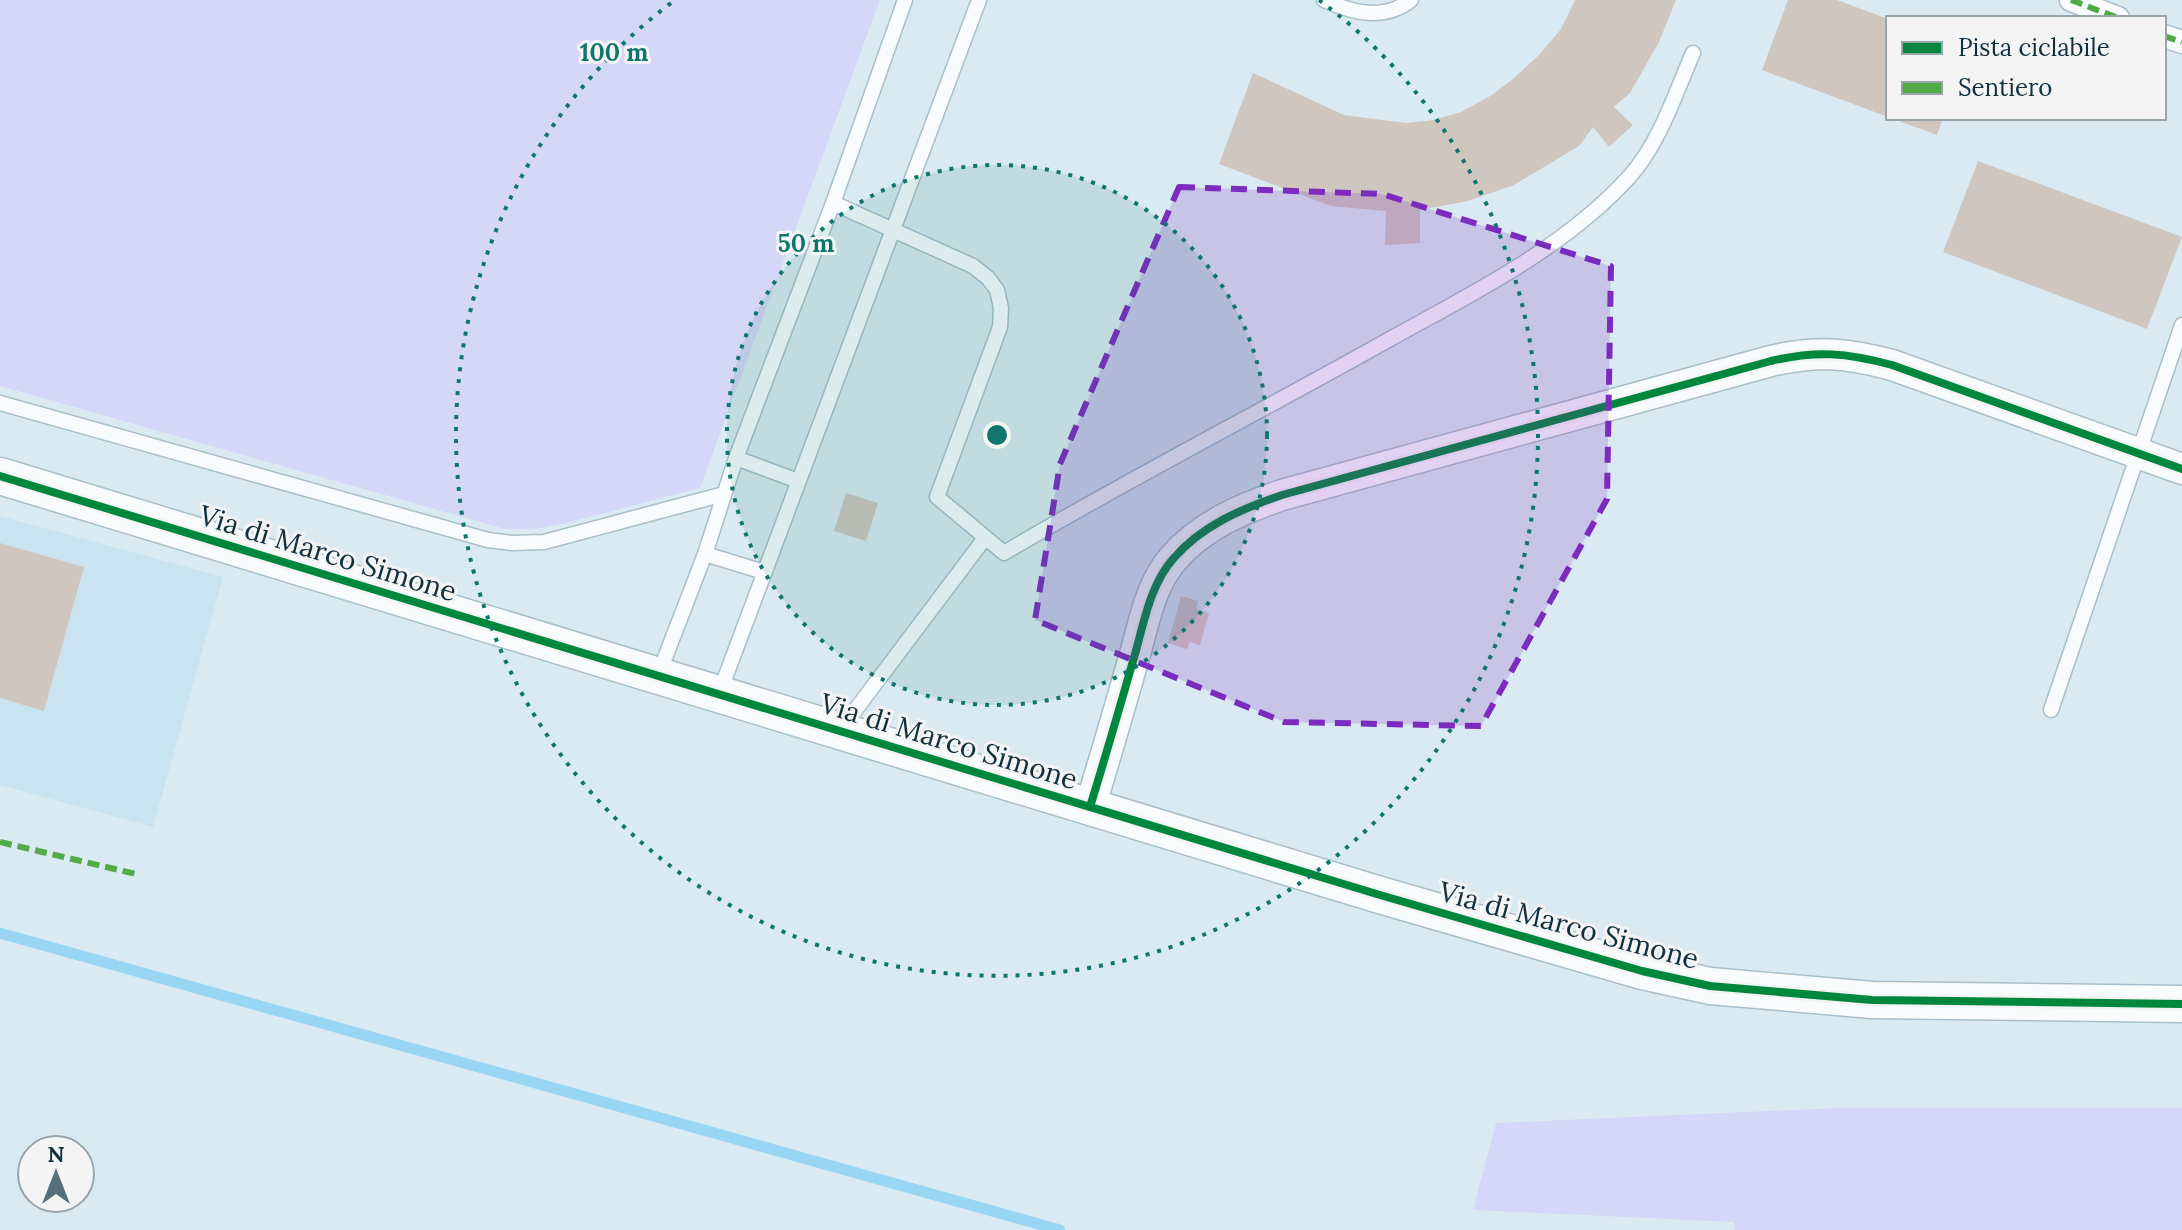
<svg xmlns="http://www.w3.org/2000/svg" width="2182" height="1230" viewBox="0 0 2182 1230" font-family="Lora,serif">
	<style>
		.built { fill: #c9e3f0 }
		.green { fill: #d4d7f7 }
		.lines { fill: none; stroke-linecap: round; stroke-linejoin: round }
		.stream { stroke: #98d6f4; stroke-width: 11 }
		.building { fill: #cfc6c0 }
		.service-casing { stroke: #a8bfc9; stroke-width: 17 }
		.pedestrian-casing { stroke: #a8bfc9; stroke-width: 25 }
		.minor-casing { stroke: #a8bfc9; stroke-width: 33 }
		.tertiary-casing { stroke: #a8bfc9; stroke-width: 39 }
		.service { stroke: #f9fcfd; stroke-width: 14 }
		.pedestrian { stroke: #f9fcfd; stroke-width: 22 }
		.minor { stroke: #f9fcfd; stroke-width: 30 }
		.tertiary { stroke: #f9fcfd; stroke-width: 36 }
		.quiet { stroke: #51ab46; stroke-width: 6; stroke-dasharray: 12 6; stroke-linecap: butt }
		.cycleway-casing { stroke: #f4f4f4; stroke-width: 13 }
		.cycleway { stroke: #00873e; stroke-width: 8 }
		.marked { fill: #7b2cbf; fill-opacity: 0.2; stroke: #7b2cbf; stroke-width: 6; stroke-dasharray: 16 10; stroke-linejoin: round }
		.ring { fill: none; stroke: #0f766e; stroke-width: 4; stroke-dasharray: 4 8 }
		.labels { text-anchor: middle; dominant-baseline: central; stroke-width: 6; stroke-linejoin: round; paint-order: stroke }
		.street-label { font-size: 28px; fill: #0f3040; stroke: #f4f4f4 }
		.centre { fill: #0f766e; stroke: #f4f4f4; stroke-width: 4 }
		.ring-label { font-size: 24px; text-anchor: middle; font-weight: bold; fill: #0f766e; stroke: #f4f4f4; stroke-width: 6; stroke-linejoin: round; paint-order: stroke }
	</style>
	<rect width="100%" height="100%" fill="#daeaf2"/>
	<path class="built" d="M0,516L223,577L153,827L0,785V698L44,710L84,567L0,543Z"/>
	<path class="green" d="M0,0H880L700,488L566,523L535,529H505L0,386Z
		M1839,1108H2182V1230H1735L1734,1222L1473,1210L1496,1123Z"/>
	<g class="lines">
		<path class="stream" d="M0,933L1060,1230"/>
	</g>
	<path class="building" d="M1575,0H1676L1659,42L1630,93L1614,107L1633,125L1609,147L1593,127L1579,146L1514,185L1468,201L1420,210V243L1385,245L1386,211L1331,206L1219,164L1253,73L1344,115L1406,123L1433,120L1461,112L1492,95L1514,78L1539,55L1561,29Z
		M1788,0H1837L1888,19V117L1762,70Z
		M1891,118H1943L1937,135Z
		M1978,161L2182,237L2147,329L1943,252Z
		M846,493L878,503L866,541L834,531Z
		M0,543L84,567L44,711L0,698Z
		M1181,596L1198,601L1196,609L1209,613L1200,645L1190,642L1187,649L1168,643Z"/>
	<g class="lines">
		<defs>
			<path id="service" d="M1324,0C1353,13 1384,21 1411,0
				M833,203L973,266L988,278L997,290L1001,308L1000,327L937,497L1004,553C1130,478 1262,411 1390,339C1473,293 1565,248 1630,176C1660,142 1675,94 1693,53
				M0,403L488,540L512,543L544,542L724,494
				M736,458L798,481
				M705,554L764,572
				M658,676L705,554L736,458L833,203L905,0
				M719,694L979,0
				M2051,710L2182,325
				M841,729L985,538"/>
			<path id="pedestrian" d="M2071,0L2118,18
				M2164,36L2182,42"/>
			<path id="minor" d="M1090,807C1105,758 1119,710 1133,661C1143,628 1149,586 1173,559C1201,526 1241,509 1282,495L1771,361C1817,350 1847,353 1892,365L2182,469"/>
			<path id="tertiary" d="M0,476L1380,895L1642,971L1710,986L1872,1000L2182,1004"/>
		</defs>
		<use href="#service" class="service-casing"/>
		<use href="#pedestrian" class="pedestrian-casing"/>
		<use href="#minor" class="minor-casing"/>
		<use href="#tertiary" class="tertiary-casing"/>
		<use href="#service" class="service"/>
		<use href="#pedestrian" class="pedestrian"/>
		<use href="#minor" class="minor"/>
		<use href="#tertiary" class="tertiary"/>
		<path class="quiet" d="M2071,0L2118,18
			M2164,36L2182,42
			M0,842L136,874"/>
		<defs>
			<path id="cycleway" d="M0,476L1380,895L1642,971L1710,986L1872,1000L2182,1004
				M1090,807C1105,758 1119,710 1133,661C1143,628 1149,586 1173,559C1201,526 1241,509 1282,495L1771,361C1817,350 1847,353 1892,365L2182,469"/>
		</defs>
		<use href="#cycleway" class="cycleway-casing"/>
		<use href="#cycleway" class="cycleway"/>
	</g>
	<path class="marked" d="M1179,187L1382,194L1611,266L1607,499L1481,726L1284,722L1035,620L1060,464Z"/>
	<circle cx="997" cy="435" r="270" fill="#0f766e" fill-opacity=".12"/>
	<g class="ring">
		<circle cx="997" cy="435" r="270"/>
		<path d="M1319 0A541 541 0 1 1 675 0"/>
	</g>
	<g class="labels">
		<g class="street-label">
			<text transform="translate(328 553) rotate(17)">Via di Marco Simone</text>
			<text transform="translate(949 741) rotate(17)">Via di Marco Simone</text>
			<text transform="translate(1569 925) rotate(15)">Via di Marco Simone</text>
		</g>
	</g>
	<circle cx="997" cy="435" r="12" class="centre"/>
	<g class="ring-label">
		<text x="614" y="61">100 m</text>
		<text x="806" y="252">50 m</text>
	</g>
	<rect x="1886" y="16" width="280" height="104" fill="#f4f4f4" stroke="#98a6ac" stroke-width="2"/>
	<rect x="1902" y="42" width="40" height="12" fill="#00873e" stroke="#98a6ac" stroke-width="2"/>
	<text x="1958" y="56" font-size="24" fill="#0f3040">Pista ciclabile</text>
	<rect x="1902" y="82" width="40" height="12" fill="#51ab46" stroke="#98a6ac" stroke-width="2"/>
	<text x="1958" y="96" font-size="24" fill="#0f3040">Sentiero</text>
	<g transform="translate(56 1174)"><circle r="38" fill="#f4f4f4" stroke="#98a6ac" stroke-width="2"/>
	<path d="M0-6L14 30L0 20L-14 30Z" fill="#56717e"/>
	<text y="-12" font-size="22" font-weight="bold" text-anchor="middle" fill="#0f3040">N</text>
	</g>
</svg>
